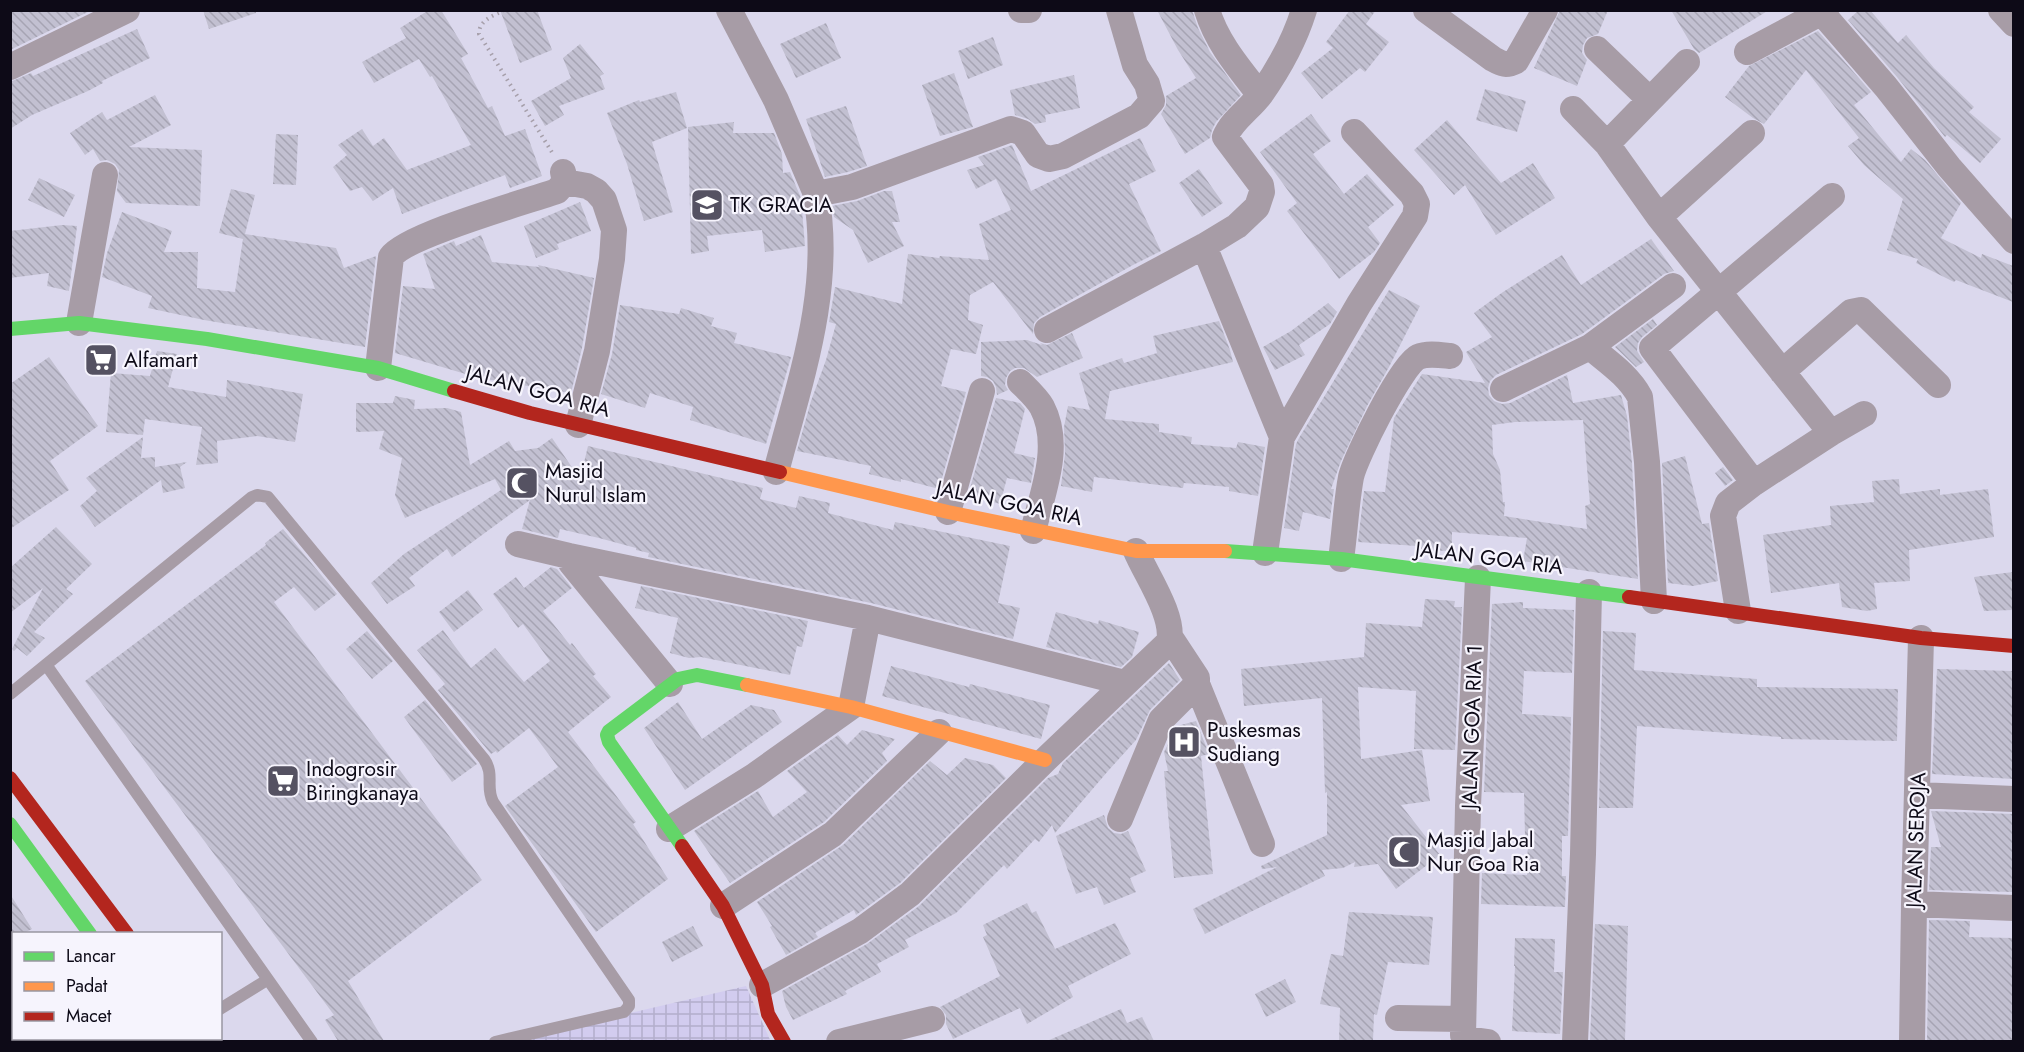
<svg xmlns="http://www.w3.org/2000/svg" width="2024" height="1052" viewBox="0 0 2024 1052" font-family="Jost,sans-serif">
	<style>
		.industrial { fill: url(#industrial-grid) }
		.building { fill: url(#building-back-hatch); fill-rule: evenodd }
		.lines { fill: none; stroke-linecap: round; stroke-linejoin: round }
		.path { stroke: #a69faa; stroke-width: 4; stroke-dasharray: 1.5 4.5; stroke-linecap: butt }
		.lane { stroke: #a79ca6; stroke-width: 12 }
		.street { stroke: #a79ca6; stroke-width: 26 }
		.fast { stroke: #63d668; stroke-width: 14 }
		.slow { stroke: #ff974d; stroke-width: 14 }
		.jam { stroke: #b3261e; stroke-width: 14 }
		.labels { text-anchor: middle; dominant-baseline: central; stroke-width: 4.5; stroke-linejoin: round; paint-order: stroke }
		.poi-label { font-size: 21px; fill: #0d0a17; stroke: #f6f4fd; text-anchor: start }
		.street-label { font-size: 21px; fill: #0d0a17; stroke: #f6f4fd }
	</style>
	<defs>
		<pattern id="industrial-grid" width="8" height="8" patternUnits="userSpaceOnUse" patternTransform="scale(1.5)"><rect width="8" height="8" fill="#d2ccef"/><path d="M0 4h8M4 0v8" fill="none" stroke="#b3aecc"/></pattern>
		<pattern id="building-back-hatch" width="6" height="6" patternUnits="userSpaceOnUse" patternTransform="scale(1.5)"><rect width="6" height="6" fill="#c2c0d1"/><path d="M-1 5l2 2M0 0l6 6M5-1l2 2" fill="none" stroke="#a6a4b3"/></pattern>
	</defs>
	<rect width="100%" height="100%" fill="#dbd8ed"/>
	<path class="industrial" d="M746,986L771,1042H506Z"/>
	<path class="building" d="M10,10H92L10,50Z
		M203,10H256V13L209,29Z
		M429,10H441L468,54L461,58L488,108L492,106L505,136L525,129L542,176L510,188L505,175L402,214L393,188L373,201L362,187L350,191L333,167L347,155L338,145L362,129L373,146L384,138L407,170L471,145L432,76L430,77L419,59L374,83L362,62L406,38L400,28Z
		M500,10H537L552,50L520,63Z
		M1157,10H1192L1198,28L1210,52L1241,95L1216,122L1212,130L1210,138L1185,154L1161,114L1166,105V96L1196,78L1178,50Z
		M1350,10H1376L1366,24L1389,42L1365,72L1360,68L1322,99L1301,73L1333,48L1326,42Z
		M1560,10H1608L1598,34L1587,38L1583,45L1582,53L1587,60L1577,86L1534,68Z
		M1671,10H1769L1699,53L1694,49Z
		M1859,10H1870L1898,43L1906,35L1934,68L1974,107L1969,112L2001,139L1980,163L1947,135L1945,137L1897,77L1848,20Z
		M826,23L841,58L796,78L780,44Z
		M137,29L150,58L102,81L103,83L88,91L32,115L10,129V82L31,73L33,76Z
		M1818,31L1871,92L1854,105L1901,162L1911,149L1925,160L1961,203L1941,238L1981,258L1982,254L2013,266V302L1956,280L1954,282L1916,263L1918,259L1887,250L1903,199L1864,165L1848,146L1859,138L1806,70L1764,124L1753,118L1725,97L1749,66Z
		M993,37L1003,65L968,79L958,51Z
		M580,44L604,74L600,76L605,89L559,106L564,115L545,126L531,101L571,78L563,58Z
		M954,73L973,127L940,136L922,85Z
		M1074,75L1080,108L1045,115L1046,122L1035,124L1028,119L1015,115L1010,90Z
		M1485,89L1526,101L1517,132L1476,120Z
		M676,92L687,128L652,142L673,212L644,221L627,164L607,113L639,100L640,102Z
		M155,95L171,125L129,147L202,150L200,206L126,203L117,191L119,170L115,164L107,160L100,161L93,149L85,155L70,133L102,112L107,120Z
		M846,106L867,166L848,172L825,177L806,119Z
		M1311,114L1331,141L1313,154L1344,194L1367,174L1394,205L1368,227L1380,243L1374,252L1339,279L1287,211L1297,203L1260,152Z
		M1447,120L1501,183L1533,163L1555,198L1496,235L1465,185L1454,195L1414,150Z
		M734,122L733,133H774L782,154L783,173L790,172L801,198L805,246L765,252L762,230L707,236L709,251L691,254L688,127Z
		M276,134L298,135L296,185L273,184Z
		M1140,138L1156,171L1129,184L1161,251L1133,265L1040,317L1034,323L1033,334L993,282L970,295L968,320L983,325L976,354L951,349L941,386L966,392L939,489L901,479V482L869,474L871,466L797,451L811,401L826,360L836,324L829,322L835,287L902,304L908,254L939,258L940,256L989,260L979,224L1011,210L996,179L976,189L967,170L984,165L978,157L1012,145L1031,191Z
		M1199,169L1223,203L1202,217L1179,183Z
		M39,178L75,195L64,217L28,200Z
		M231,189L255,195L245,234L336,248L344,268L376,256L365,347L204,320L148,308L152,296L102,277L107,253L122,212L172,231L164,252H198L197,288L235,292L243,239L219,233Z
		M884,191H892L900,222H892L904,246L868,263L853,230L834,217L832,206L857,201Z
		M580,202L591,231L557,244L559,249L536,258L524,226Z
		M62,225L77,226L69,291L47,286L49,273L10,278V231Z
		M481,235L492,262L539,267L538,265L594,278L582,348L571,393L479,378L395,353L403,286L435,289L423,254L454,241L456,246Z
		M1651,239L1674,271L1664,274L1582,334L1496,375L1490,381L1488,388L1489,395L1494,401L1502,404L1510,403L1567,375L1573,403L1621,395L1627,416L1632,463L1638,579L1523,561L1527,538L1452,532V551L1417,550V546L1358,542L1364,491L1385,492L1394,418L1422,374L1485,383L1466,352L1492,337L1474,313L1503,292L1562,255L1581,285ZM1583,420L1590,504L1585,506L1587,529L1504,516L1505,502H1503L1500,470L1493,454L1492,425L1515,422Z
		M1389,290L1420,306L1389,367L1367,406L1341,461L1331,489H1334L1330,519L1303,512L1299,531L1284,528L1296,444L1299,438Z
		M1328,303L1337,312L1330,324L1299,345L1305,355L1275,370L1263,347L1291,331Z
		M620,305L679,314L681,308L714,318L711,326L737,333L734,343L791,357L766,444L690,420L693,407L650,393L645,408L601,394L612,354Z
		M1653,319L1657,325L1642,337L1638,343L1637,351L1644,362L1636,367L1615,347Z
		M1219,321L1230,350L1233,362L1110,391L1105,419L1159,424V432L1192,437L1191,444L1236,448L1238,442L1265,447L1258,496L1229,491V487L1184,483L1183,488L1094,477L1092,492L1061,486L1065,454L1064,427L1068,406L1090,410L1079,373L1122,358L1124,363L1157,353L1153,336Z
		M1072,333L1083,358L1037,377L1024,368H1015L1010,371L1006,378L1005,385L1008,390L997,395L996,387L993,381L987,377L981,376V342L1027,340L1042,345L1040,343L1047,345Z
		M94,347L110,348L107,373L91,371Z
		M157,351L177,354L168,387L226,397L227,380L303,394L295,442L257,436L217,441L218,463L196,465L202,427L145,419L143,435L106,432L111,373L150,376Z
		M49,357L98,426L50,461L69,490L10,529V384Z
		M395,396L415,400L414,409L447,408L461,412L470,465L509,441L515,451L538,448L552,438L580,479L588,446L763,488L760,499L796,508L799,496L830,503L828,513L893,530L895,522L1010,546L998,603L1020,608L1013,639L871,603L648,557L649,553L636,550V548L599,538L560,529L558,538L522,529L530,500L452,557L447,549L409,578L415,586L387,604L371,583L404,554L501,490L495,479L405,518L395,495L402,458L379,449L384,431L356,432V403H393Z
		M996,398L1020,403L1025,409L1014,453L1035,458L1031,483L1007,478L1000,504L968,495Z
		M143,437L141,458L155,457V467L187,462L180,467L185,488L163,493L161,480L95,527L80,506L97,491L86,478Z
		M1685,456L1702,524L1709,523L1718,581L1693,586L1668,583L1662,463Z
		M1723,467L1733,480L1725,486L1715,473Z
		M1899,479L1900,494L1940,489V495L1988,489L1994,537L1909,550L1910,581L1874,583L1877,609L1867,611L1842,607L1839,583L1771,593L1763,535L1831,525L1830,506L1874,502L1872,481Z
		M56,527L92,564L66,589L73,594L34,632L45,638L27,656L17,648L14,651L12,649L43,588L10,613V568Z
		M283,529L337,594L315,611L294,587L274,602L482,880L348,981L384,1041H338L325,1020L334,1015L85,681L266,545L265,543Z
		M551,567L557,569L572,588L543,611L570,645L572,643L596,674L593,676L611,697L568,732L636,822L633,824L668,879L596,932L505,806L558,767L529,728L497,753L496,751L491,754L438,690L445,684L417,650L443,630L471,668L495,648L524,682L550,661L523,624L518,628L493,594L516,577L524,588Z
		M2013,572V610L1984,611L1974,577Z
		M641,586L808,621L802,647L797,646L790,675L701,657L689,658L670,653L678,618L635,608Z
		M468,590L483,610L454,632L439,612Z
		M1425,599L1455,601L1454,607H1462L1455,750L1414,749L1416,691L1358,687L1361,759L1422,750L1430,801L1401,805L1440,855L1396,889L1378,864L1354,867L1355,862L1343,868L1322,870L1325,876L1205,934L1193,909L1277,867L1262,869L1261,866L1327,835V792L1325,793L1322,698L1244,706L1241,669L1364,657L1366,623L1422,627Z
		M1523,602V608L1574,610L1572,673L1524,671L1522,714L1571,717L1568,836H1562V876H1566L1565,907L1481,904L1482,873L1527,875L1528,837H1525L1524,793L1484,792L1492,604Z
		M1056,612L1098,624L1099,620L1139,632L1132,657L1121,667L1046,647Z
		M367,631L393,661L372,679L346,649Z
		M1603,631L1636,633L1634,670L1757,679V687L1898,689L1897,741L1781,739V737L1637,726L1633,808H1599Z
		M1169,663L1180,680L1150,710L1136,740L1108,771L1055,833L1052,825L1039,842L1035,839L1007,869L1004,865L956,913L905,940L909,947L877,964L881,972L845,991L847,994L793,1020L786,1007L782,991L867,944L919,906L1048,778L1058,774L1063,763Z
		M891,666L969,687L970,684L1050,705L1041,739L882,696Z
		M1937,669L2013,671V779L1932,774Z
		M425,700L477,764L452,782L404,717Z
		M678,702L702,739L751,705L774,710L782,722L685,790L644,728Z
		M1196,721L1209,754L1201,756L1213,874L1174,878L1164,771H1168L1164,752L1177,726Z
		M862,730L895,739L882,753L887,761L824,822L730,883L694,831L758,791L773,817L807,792L787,771L838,735L847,745Z
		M965,758L993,765L1006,778L900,883L856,915L854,910L815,933L818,937L786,955L770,927L772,926L757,902L843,845L930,761L947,775Z
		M1931,811L2013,814V892L1929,890L1931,847H1941Z
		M1104,815L1108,828L1114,833L1121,834L1128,831L1146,871L1130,878L1136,892L1104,905L1097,887L1076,894L1056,836Z
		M10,894L32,929L24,933H14V940L10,942Z
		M1027,903L1032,913L1036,911L1055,949L1115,923L1131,954L1068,986L1073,997L1027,1024L1020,1008L953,1039L946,1024V1015L940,1007L1000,976L983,937L987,935L983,925Z
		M1349,912L1433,917L1429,965L1388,962L1377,1015L1374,1014L1373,1041H1339L1340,1008L1320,1004L1331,954L1343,956Z
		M1929,920L1970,921L1969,937L2013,938V1041H1927Z
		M1595,924L1628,926L1625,1041H1590Z
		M693,926L703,946L672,962L662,942Z
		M1515,938L1555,939L1554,972H1563L1560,1034L1512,1031L1515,966H1514Z
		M1285,979L1296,1002L1266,1017L1255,994Z
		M1121,1009L1127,1023L1142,1017L1154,1041H1047Z"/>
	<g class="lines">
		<path class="path" d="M504,10C493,16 479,20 479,34L553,154"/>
		<path class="lane" d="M47,666L312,1042
			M10,694L252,497L257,495L268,497L484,759C495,775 485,786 493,802L629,1000V1006L624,1012L495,1042
			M220,1009L267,980"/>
		<path class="street" d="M729,10L776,100L816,194L852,187L1011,129L1023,133L1038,155L1049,159L1063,156L1139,116L1152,101L1147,84L1135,65L1119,10
			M1021,10H1029
			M1207,10C1217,43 1239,68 1260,95
			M1426,10L1493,59C1502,64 1506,66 1516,61L1545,10
			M2001,10L2014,24
			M1822,13L1886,87L1949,167L2014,241
			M1597,49L1649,99
			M1747,52L1826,10
			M10,67L127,10
			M1573,109L1607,144L1687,62
			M1607,144L1659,217L1831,433L1864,414
			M565,182L587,186L596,191L604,200L614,230L612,259L597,351L578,425
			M1659,217L1752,133
			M1204,246L1282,437
			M79,323L105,175
			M1047,330L1204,246L1237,226L1257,207L1262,192L1261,185L1225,137C1232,120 1250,109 1261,94C1278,70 1295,39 1304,10
			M1590,347C1608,362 1629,376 1640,397L1647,462L1654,601
			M378,368L391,257C406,235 526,202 557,191L565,182L563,172
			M1782,372L1851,312L1861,310L1938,385
			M1020,382C1027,389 1037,398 1042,407C1062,445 1043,492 1033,531
			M1503,389L1590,347L1673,286
			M776,472C800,380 833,290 816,194
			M1754,483L1652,348L1832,196
			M948,512L982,391
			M518,544L569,556L868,618L1125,683
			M1265,553L1282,437L1359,304L1415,216L1417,204L1412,194L1354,132
			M569,556L571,563L670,684
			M1341,559C1345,532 1346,504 1351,477C1355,458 1402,364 1418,357C1427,353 1440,355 1450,356
			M1478,578L1468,806L1463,1035L1467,1039L1488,1042
			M1738,611L1723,516L1728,503L1754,483L1831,433
			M1197,684L1262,844
			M1917,795L2014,799
			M1120,819L1161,720L1197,684V678L1170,637
			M669,829L754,776L851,707L868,618
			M1914,904L2014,908
			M723,906L833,834L939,732
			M762,985L860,931L910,894L1045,760L1169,642C1175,616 1146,575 1136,551
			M1398,1018L1463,1019
			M839,1042L932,1019
			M1575,1042L1583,854L1589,592
			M1912,1042L1914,904L1921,638"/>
		<path class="fast" d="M10,329L79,323L207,339L378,368L454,391
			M1225,551L1341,559L1629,597
			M10,824L90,934
			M682,846L609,742L607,735L609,731L678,679L697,675L747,685
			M207,1038L209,1042"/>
		<path class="slow" d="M780,472L948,512L1136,551H1225
			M747,685L851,707L1045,760"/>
		<path class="jam" d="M454,391L530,413L780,472
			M1629,597L1921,638L2014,646
			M10,778L127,934
			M682,846L723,906L762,985L768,1014L784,1042
			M166,1038L168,1042"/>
	</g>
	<defs>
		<symbol id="school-square" viewBox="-11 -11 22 22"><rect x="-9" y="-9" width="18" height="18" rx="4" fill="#555262" stroke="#f6f4fd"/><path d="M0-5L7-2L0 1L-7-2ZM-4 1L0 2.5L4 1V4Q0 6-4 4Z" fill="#fff"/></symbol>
		<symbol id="supermarket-square" viewBox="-11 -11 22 22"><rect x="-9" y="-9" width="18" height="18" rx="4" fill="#555262" stroke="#f6f4fd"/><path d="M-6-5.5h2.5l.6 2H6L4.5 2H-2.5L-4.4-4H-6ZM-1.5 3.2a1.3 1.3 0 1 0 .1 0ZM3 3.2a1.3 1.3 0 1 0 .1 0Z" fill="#fff"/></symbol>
		<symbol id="mosque-square" viewBox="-11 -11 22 22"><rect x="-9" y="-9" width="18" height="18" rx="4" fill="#555262" stroke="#f6f4fd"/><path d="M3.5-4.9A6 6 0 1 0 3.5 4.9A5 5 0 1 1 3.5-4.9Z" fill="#fff"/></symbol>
		<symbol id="hospital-square" viewBox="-11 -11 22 22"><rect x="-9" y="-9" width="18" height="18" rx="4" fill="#555262" stroke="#f6f4fd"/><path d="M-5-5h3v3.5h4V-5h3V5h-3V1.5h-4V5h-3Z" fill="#fff"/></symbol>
	</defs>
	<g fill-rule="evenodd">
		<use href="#school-square" x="688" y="186" width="38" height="38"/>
		<use href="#supermarket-square" x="82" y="341" width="38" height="38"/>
		<use href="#mosque-square" x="503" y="464" width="38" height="38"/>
		<use href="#hospital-square" x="1165" y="723" width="38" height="38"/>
		<use href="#supermarket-square" x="264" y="762" width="38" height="38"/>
		<use href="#mosque-square" x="1385" y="833" width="38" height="38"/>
	</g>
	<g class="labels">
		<g class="poi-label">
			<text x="730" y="205">TK GRACIA</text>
			<text x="124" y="360">Alfamart</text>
			<text x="545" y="471">Masjid<tspan x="545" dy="24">Nurul Islam</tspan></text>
			<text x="1207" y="730">Puskesmas<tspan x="1207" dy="24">Sudiang</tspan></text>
			<text x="306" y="769">Indogrosir<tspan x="306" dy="24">Biringkanaya</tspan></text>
			<text x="1427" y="840">Masjid Jabal<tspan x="1427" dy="24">Nur Goa Ria</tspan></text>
		</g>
		<g class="street-label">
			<text transform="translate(538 391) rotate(15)">JALAN GOA RIA</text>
			<text transform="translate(1009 503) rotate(12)">JALAN GOA RIA</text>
			<text transform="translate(1489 558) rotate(7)">JALAN GOA RIA</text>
			<text transform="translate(1472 727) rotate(-88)">JALAN GOA RIA 1</text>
			<text transform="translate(1916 840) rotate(-88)">JALAN SEROJA</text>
		</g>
	</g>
	<rect width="2024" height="1052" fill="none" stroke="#0d0a17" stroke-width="24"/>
	<rect x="12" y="932" width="210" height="108" fill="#f6f4fd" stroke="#9996a1" stroke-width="1.5"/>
	<rect x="24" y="952" width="30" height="9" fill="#63d668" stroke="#9996a1" stroke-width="1.5"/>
	<text x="66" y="962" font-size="18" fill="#0d0a17">Lancar</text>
	<rect x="24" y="982" width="30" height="9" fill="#ff974d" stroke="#9996a1" stroke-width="1.5"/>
	<text x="66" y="992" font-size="18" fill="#0d0a17">Padat</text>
	<rect x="24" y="1012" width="30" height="9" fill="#b3261e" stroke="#9996a1" stroke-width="1.5"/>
	<text x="66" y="1022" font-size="18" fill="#0d0a17">Macet</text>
</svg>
